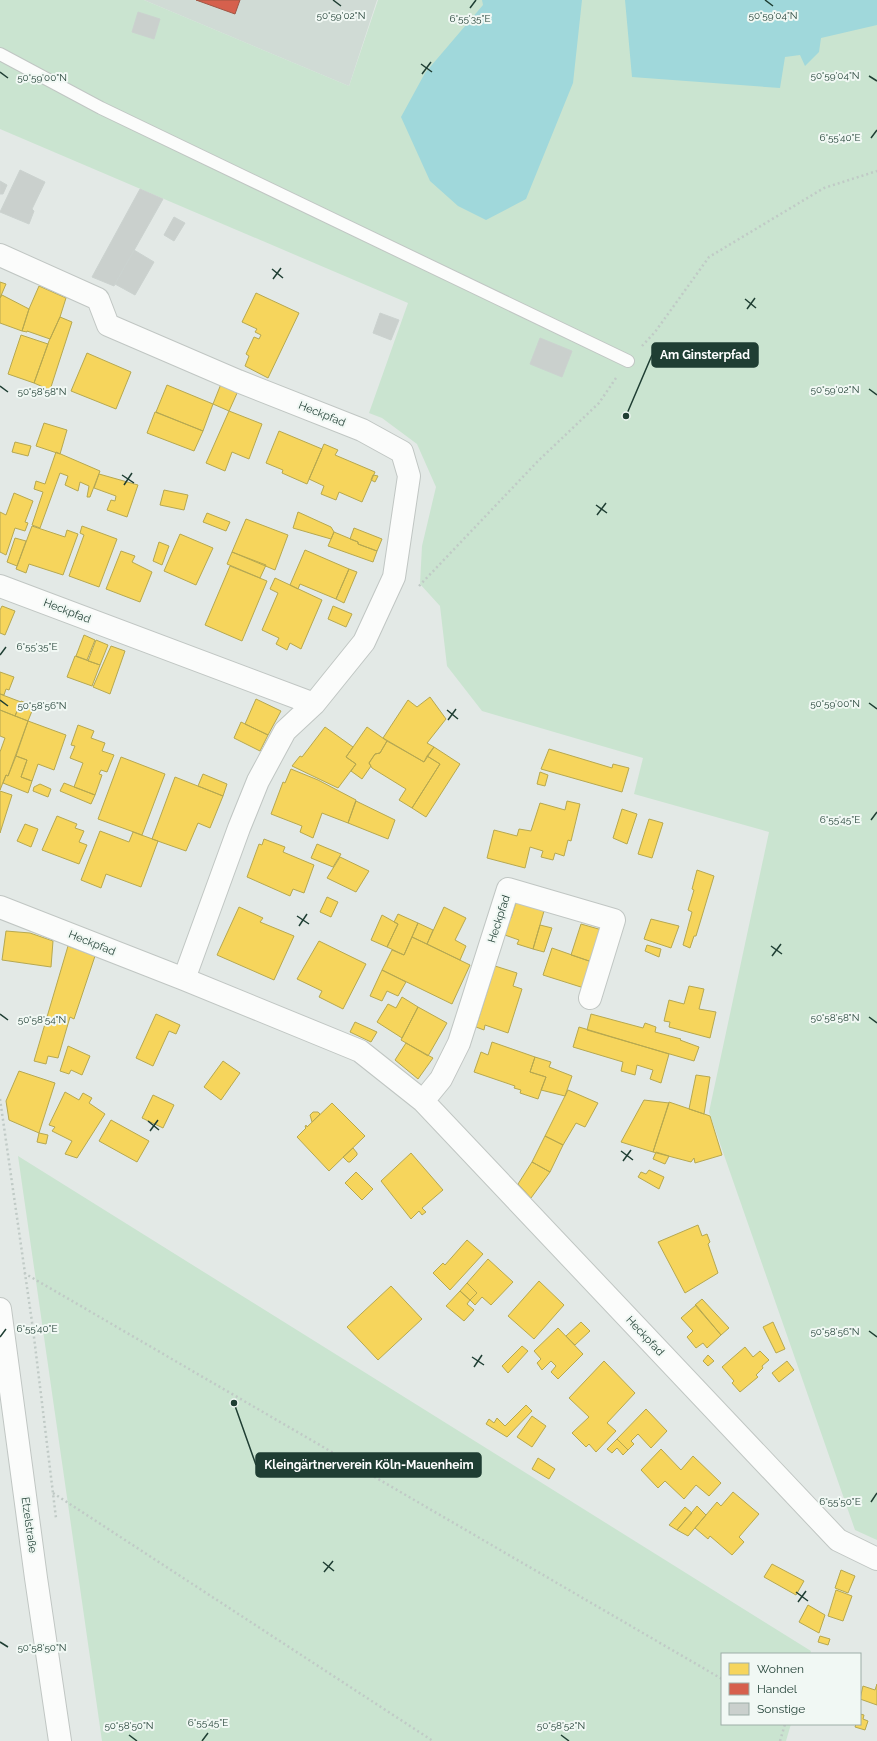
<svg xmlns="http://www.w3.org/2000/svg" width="877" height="1741" viewBox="0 0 877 1741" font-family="Raleway,sans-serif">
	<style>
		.built { fill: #d0dbd5 }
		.green { fill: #cae4d0 }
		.water { fill: #a0d8db }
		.homes { fill: #f6d55c; stroke: #b6a850 }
		.shops { fill: #d6604d; stroke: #9f5645 }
		.building { fill: #cad0cd; stroke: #cbd2cf }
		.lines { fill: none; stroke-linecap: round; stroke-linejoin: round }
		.lane-casing { stroke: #c0c6c3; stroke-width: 14 }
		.street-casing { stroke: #c0c6c3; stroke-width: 24 }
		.path { stroke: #c0cac6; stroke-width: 2.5; stroke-dasharray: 2 3; stroke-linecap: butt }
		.lane { stroke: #fbfcfb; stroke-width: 12 }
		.street { stroke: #fbfcfb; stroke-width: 22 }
		.ticks { fill: none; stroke: #1f3e33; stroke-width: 1.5 }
		.labels { text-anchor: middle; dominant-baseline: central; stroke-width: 4; stroke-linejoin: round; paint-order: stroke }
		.street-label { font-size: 11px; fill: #1f3e33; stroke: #f1f8f4 }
		.ticks-label { font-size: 10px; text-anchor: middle; fill: #1f3e33; stroke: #f1f8f4; stroke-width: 4; stroke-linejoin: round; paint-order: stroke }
		.leader { fill: none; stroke: #1f3e33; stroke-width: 1.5 }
		.callout-dot { fill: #1f3e33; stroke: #f1f8f4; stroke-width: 1.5 }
		.callout { fill: #1f3e33; stroke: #1f3e33; stroke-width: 1.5 }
		.callout-label { font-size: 12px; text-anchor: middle; font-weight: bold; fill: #fff }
	</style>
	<rect width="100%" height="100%" fill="#e3e9e6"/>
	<path class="built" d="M144,0H377L349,86Z"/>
	<path class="green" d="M0,0H144L349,86L378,0H877V1540L855,1530L709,1112L769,832L634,794L643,758L482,711L447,666L440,606L420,584L422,546L436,487L417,444L382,418L369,413L408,303L0,129Z
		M18,1156L811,1651L810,1654H722V1724H791L786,1741H102Z"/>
	<path class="water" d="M482,0H582L573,83L526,199L486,220L458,206L430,181L401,117L425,73L483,5Z
		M625,0H877V25L821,38L819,52L805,66L800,55L785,57L780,88L632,77Z"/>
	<path class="homes" d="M0,282L6,284L0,298Z
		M39,286L66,298L60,317L50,339L27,331V332L22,331L29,309Z
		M256,293L299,313L268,378L245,366L249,356L246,354L254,337L259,339L261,335L255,332L257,329L242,322Z
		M2,295L29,309L22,331L0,323V298Z
		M60,317L72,322L50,390L34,383L49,341Z
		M21,335L48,344L34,383L8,374Z
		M87,353L131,372L116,409L71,391Z
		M221,384L238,391L229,411L213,404Z
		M167,385L213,404L203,431L156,412Z
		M229,411L262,424L249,459L232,452L225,471L206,463Z
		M155,412L203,431L194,451L147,433Z
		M44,423L67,430L60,454L36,446Z
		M279,431L322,449L307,484L282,473L283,470L266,463Z
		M15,442L31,446L28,456L12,452Z
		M324,444L338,450L335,455L375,472L362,502L339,492L336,500L321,494L324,486L309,479Z
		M56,452L100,471L90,497H87L89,486L80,482L78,491L65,485L68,476L60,473L40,528L32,525L43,492L34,489L36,481L45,484Z
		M99,474L138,485L127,517L107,510L111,500L115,501L116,496L94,488Z
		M373,475L378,476L375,482L371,480Z
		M164,490L188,495L184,510L160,505Z
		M14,493L33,501L25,522L28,523L25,531L15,528L6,555L0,552V512L6,515Z
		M298,512L331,527L334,532L331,539L293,528Z
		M207,513L230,522L226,531L203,522Z
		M246,519L288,535L275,570L232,552Z
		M32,526L65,537L67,530L78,534L63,575L29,564L26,573L16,569Z
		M82,526L117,539L99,587L69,576L84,535L80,533Z
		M354,528L382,539L377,551L358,544V542L350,539Z
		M334,532L358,542V544L377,551L373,562L328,546Z
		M180,534L213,548L196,585L164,571Z
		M15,538L26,541L17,566L7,562Z
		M159,542L169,546L162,565L153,561Z
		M305,550L349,569L336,599L300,584L298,589L290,585Z
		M121,551L135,556L132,562L152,572L140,602L106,589Z
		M232,552L266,565L260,578L227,564Z
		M230,566L267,581L242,641L205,625Z
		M349,569L357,572L344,603L336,599Z
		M275,578L322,600L301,649L290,643L287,650L276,644L279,638L262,630L278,593L270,589Z
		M2,606L15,611L5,635L0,633V610Z
		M333,606L352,614L346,627L328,619Z
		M84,635L95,640L87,660L76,656Z
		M96,640L108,645L100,665L88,661Z
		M111,646L125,651L110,694L93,687Z
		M75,656L100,665L92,686L67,677Z
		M0,672L14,677L9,690L6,689L4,695L0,694Z
		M0,694L21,702L15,716L0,710Z
		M430,697L446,719L427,743L434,747L424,762L383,738L408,700L417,707Z
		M256,699L281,711L268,735L245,724Z
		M21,701L34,706L28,721L15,716Z
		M0,710L28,721L8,776L6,775L0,790V752L5,738L0,736Z
		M28,721L66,735L54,770L38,764L32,781L21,777L27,760L16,756Z
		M241,722L268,735L260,751L234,738Z
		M78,725L94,731L91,738L105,743L102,751L114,755L107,772L101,770L99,774L102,775L95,795L74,787L83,763L70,758L75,746L71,745Z
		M325,727L353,747L346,757L356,764L338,788L292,766L300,756L302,757Z
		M367,727L387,741L380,753L375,754L369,763L371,766L362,779L351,771L356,764L346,757Z
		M387,741L424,762L427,756L440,764L412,808L399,800L406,789L372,768L369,763L375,754L380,753Z
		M434,747L460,764L426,817L412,808L440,764L427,756Z
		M549,749L612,768L613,764L629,768L622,792L541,769Z
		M16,756L27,760L21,777L32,781L28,793L3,783L6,775L8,776Z
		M121,757L165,774L142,835L98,819Z
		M291,769L318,780L356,800L348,823L322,813L313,838L300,832L302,826L271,814L283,782L285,783Z
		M540,772L548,775L545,786L537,784Z
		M203,774L227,784L223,796L198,786Z
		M175,777L223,796L210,828L198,823L186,851L152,839Z
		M64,783L95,795L91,804L60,791Z
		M40,784L51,789L48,797L33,791L34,787Z
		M0,791L12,795L0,833Z
		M356,801L395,820L388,839L348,823Z
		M567,801L580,804L571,841L568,840L564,856L555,853L553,860L541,857L543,851L530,847L525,868L487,858L494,830L517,836L519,829L531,831L540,803L565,810Z
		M622,809L637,814L627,844L613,838Z
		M57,816L77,824L75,828L84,831L79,842L87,845L79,864L42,850Z
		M649,819L663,823L652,858L638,854Z
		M25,824L38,829L31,847L17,841Z
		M100,831L129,842L133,832L158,841L141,887L106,874L101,888L81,880Z
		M264,839L285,847L283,852L314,865L304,893L293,889L290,896L247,877L259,844L262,845Z
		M317,844L341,854L333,867L311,858Z
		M340,857L369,871L356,892L327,878Z
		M697,870L714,876L696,936H694L690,948L683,945L692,912L688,910L694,890L692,889Z
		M327,897L338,902L331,917L320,912Z
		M516,902L544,911L533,949L517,944L519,940L502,934L508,917L511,918Z
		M239,907L263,918L260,922L294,936L274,980L217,955Z
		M444,907L466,918L455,940L466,946L460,960L427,944Z
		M398,914L418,923L404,955L387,947L398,924L394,922Z
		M382,915L398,924L387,947L371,940Z
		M651,919L679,926L671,948L644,939Z
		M418,923L433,930L427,944L412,937Z
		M581,924L602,930L592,962L571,955Z
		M540,925L552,928L544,952L533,949Z
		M6,931L30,933L53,941L51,967L2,960Z
		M412,937L470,965L452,1004L382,970L392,950L404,955Z
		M319,941L366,964L343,1009L319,997L322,991L297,979Z
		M647,945L661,949L659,957L645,951Z
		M68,946L95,956L74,1019L70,1017L58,1058L48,1056L46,1064L34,1061Z
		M552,948L592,962L584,988L543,975Z
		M495,966L517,973L513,986L522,989L508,1033L485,1025L484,1030L476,1027Z
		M382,970L406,982L398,996L387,991L382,1001L370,996Z
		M689,986L704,989L699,1009L716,1012L710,1038L669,1027L670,1022L664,1021L669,1000L684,1004Z
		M402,997L418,1007L402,1038L377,1022L388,1004L396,1008Z
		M418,1007L447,1023L428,1056L401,1040Z
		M156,1014L180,1025L176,1034L169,1031L153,1066L136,1058Z
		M591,1014L643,1028L645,1023L656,1027L655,1032L681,1039L680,1040L699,1047L694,1061L587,1030Z
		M355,1022L377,1032L371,1042L350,1032Z
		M579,1027L669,1054L661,1083L650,1079L653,1070L637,1065L635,1075L621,1071L623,1062L573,1047Z
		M492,1042L535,1057L530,1072L546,1077L538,1099L520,1093L521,1090L514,1088L515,1086L474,1072L481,1052L488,1055Z
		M406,1043L433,1058L418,1079L395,1060Z
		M68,1046L90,1056L82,1075L71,1070L69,1074L60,1071Z
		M535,1057L551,1062L549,1067L572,1076L565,1096L541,1090L546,1077L530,1072Z
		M223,1061L240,1073L221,1100L204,1087Z
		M19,1071L55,1083L39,1133L9,1120L6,1101Z
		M696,1075L710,1077L704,1114L689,1109Z
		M568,1090L598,1103L585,1127L576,1123L563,1145L545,1136Z
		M65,1092L79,1100L83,1093L92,1098L89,1103L105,1114L77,1158L65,1154L72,1141L52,1131L55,1127L49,1125Z
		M153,1095L174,1105L163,1128L142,1118Z
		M644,1100L669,1103L653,1152L621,1142Z
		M669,1102L710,1116L722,1155L695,1163L694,1158L691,1162L653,1152Z
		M332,1103L365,1136L329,1171L297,1137L306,1128L305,1127L306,1125L307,1127Z
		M313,1112H318L320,1114L312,1122L310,1115Z
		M111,1120L149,1141L137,1162L99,1141Z
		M39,1133L48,1135L46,1144L37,1142Z
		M545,1136L563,1145L550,1172L532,1162Z
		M353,1148L357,1153V1155L350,1162H348L343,1157Z
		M656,1152L669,1156L665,1164L653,1159Z
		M411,1153L443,1190L422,1208L426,1212L422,1215L419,1211L411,1219L381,1181Z
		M532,1162L550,1172L531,1198L518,1184Z
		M649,1170L664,1177L659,1189L638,1177L641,1172L646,1174Z
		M356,1172L373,1189L362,1200L345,1183Z
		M698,1225L702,1236L707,1234L710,1242L708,1244L718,1273L685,1293L658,1242Z
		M467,1240L483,1254L450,1290L433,1273L443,1263L445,1265Z
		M488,1259L513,1282L491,1305L482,1297L475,1305L470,1300L477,1293L467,1283Z
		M539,1281L564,1305L534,1339L508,1316Z
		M467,1283L477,1293L470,1300L460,1291Z
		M391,1286L422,1319L378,1360L347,1327Z
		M460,1291L470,1300L467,1304L474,1310L464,1321L446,1306Z
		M702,1299L729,1328L721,1335L695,1305Z
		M696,1305L721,1335L707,1348L703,1343L696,1348L687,1337L693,1331L681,1318Z
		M581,1322L590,1331L575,1345L566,1336Z
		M773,1322L785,1349L776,1353L763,1327Z
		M558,1328L583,1354L558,1379L551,1372L556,1366L551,1361L542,1370L537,1363L541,1359L534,1351Z
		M522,1346L528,1351L508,1373L502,1366Z
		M745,1347L753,1357L760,1351L769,1360L762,1366L763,1368L756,1375L758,1377L740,1392L732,1383L734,1381L722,1367Z
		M708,1355L714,1361L708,1366L703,1361Z
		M604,1361L635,1393L607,1423L616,1431L596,1452L589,1444L586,1447L572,1433L589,1417L569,1398Z
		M787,1361L794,1370L779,1382L772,1373Z
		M526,1405L532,1411L507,1437L486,1424L489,1419L494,1423L497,1418L505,1426Z
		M646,1409L667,1431L651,1448L638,1434L631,1441L634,1444L628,1450L617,1439Z
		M532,1416L546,1426L532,1447L517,1437Z
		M617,1439L628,1450L623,1455L617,1448L612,1453L607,1449Z
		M661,1449L681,1470L693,1456L721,1483L709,1496L696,1485L684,1499L665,1481L658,1488L641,1470Z
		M538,1458L555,1469L549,1479L532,1469Z
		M733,1492L759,1514L739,1537L744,1542L732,1555L710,1536L708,1539L695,1528L717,1502L721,1506Z
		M697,1506L706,1515L688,1536L677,1530Z
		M685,1507L692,1513L677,1530L669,1525Z
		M772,1564L804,1581L796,1595L764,1577Z
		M841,1570L855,1576L848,1593L835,1588Z
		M836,1590L852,1596L843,1621L828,1616Z
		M808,1605L825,1615L819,1633L799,1622Z
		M820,1636L830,1639L828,1645L818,1642Z
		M877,1684V1705L860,1699L863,1686L875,1690Z
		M860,1714L864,1715L863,1719L868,1721L865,1730L855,1727L856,1724H860Z"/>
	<path class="shops" d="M196,0H240L235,14Z"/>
	<path class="building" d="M138,12L160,19L154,39L132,32Z
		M20,170L45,182L32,209L34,211L29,224L0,212Z
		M0,181L7,185L3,194H0Z
		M140,189L163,199L114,286L92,277Z
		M174,217L185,223L174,241L164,235Z
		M134,250L154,262L135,295L115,284Z
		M380,313L399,320L391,340L373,333Z
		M540,338L572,351L562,377L530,364Z"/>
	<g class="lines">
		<defs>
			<path id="lane" d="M0,54L101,108L628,361"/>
			<path id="street" d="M0,255L98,299L108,325L238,381L362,430L402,452L409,476L394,577L364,642L314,704L285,731L258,781L239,828L184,979
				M0,586L314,704
				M0,907L184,979L360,1051L423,1101L838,1540L877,1559
				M423,1101L441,1079L459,1043L508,889L614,920L590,998
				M0,1309L36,1578L60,1741"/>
		</defs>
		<use href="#lane" class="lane-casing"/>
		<use href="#street" class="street-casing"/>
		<path class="path" d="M642,346L655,332L709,257L824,188L877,171
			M419,586L538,461L599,403L616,378
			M0,1099L33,1329L56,1518
			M24,1273L722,1679
			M53,1493L433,1741
			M780,1741L785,1724"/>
		<use href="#lane" class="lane"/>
		<use href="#street" class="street"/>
	</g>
	<path class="ticks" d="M333,0L341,6M765,0L773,6M470,8L476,0M421,64L432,72M0,72L8,78M422,74L431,62M869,76L877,81M871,138L877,130M272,269L283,278M273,279L281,268M745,299L756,308M747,309L755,298M0,386L8,392M869,389L877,395M122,475L134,483M124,485L132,473M596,505L607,513M597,515L606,503M0,655L6,647M0,700L8,706M869,703L877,709M447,710L458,719M448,720L456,709M871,820L877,812M297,916L309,924M299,926L307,914M771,946L782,954M772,956L781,944M0,1014L8,1020M869,1017L877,1023M148,1121L159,1130M150,1131L158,1120M621,1151L633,1160M623,1161L631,1150M869,1331L877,1337M0,1337L6,1329M472,1357L484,1365M474,1367L482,1355M871,1502L877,1493M323,1562L334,1571M324,1572L333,1561M796,1592L808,1601M798,1602L806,1591M0,1642L8,1647M129,1735L137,1741M561,1735L569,1741M202,1741L208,1733"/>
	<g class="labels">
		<g class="street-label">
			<text transform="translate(322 414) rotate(22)">Heckpfad</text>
			<text transform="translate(67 611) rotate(21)">Heckpfad</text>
			<text transform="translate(499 919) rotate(-72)">Heckpfad</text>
			<text transform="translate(92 943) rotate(22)">Heckpfad</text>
			<text transform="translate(645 1336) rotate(47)">Heckpfad</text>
			<text transform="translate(29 1525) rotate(82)">Etzelstraße</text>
		</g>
	</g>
	<g class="ticks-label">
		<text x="773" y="19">50°59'04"N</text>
		<text x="341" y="19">50°59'02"N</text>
		<text x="470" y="22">6°55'35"E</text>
		<text x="835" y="79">50°59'04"N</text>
		<text x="42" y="81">50°59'00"N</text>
		<text x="840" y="141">6°55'40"E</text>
		<text x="835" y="393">50°59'02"N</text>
		<text x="42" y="395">50°58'58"N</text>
		<text x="37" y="650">6°55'35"E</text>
		<text x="835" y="707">50°59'00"N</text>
		<text x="42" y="709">50°58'56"N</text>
		<text x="840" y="823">6°55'45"E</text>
		<text x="835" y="1021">50°58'58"N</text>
		<text x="42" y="1023">50°58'54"N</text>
		<text x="37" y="1332">6°55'40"E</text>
		<text x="835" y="1335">50°58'56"N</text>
		<text x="840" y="1505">6°55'50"E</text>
		<text x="42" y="1651">50°58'50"N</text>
		<text x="208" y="1726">6°55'45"E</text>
		<text x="129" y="1729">50°58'50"N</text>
		<text x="561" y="1729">50°58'52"N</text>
	</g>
	<path class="leader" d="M626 416L652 355M234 1403L256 1465"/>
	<g class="callout-dot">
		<circle cx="626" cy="416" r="4"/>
		<circle cx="234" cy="1403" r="4"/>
	</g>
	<g class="callout">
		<rect x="652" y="343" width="106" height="24" rx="4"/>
		<rect x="256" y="1453" width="225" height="24" rx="4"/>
	</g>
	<g class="callout-label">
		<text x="705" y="359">Am Ginsterpfad</text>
		<text x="369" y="1469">Kleingärtnerverein Köln-Mauenheim</text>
	</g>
	<rect x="721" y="1653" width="140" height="72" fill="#f1f8f4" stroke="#9daea7"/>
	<rect x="729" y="1663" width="20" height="12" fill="#f6d55c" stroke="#9daea7"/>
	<text x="757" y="1673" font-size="12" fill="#1f3e33">Wohnen</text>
	<rect x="729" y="1683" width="20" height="12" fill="#d6604d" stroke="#9daea7"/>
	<text x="757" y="1693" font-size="12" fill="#1f3e33">Handel</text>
	<rect x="729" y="1703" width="20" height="12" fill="#cad0cd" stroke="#9daea7"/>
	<text x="757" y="1713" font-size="12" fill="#1f3e33">Sonstige</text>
</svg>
